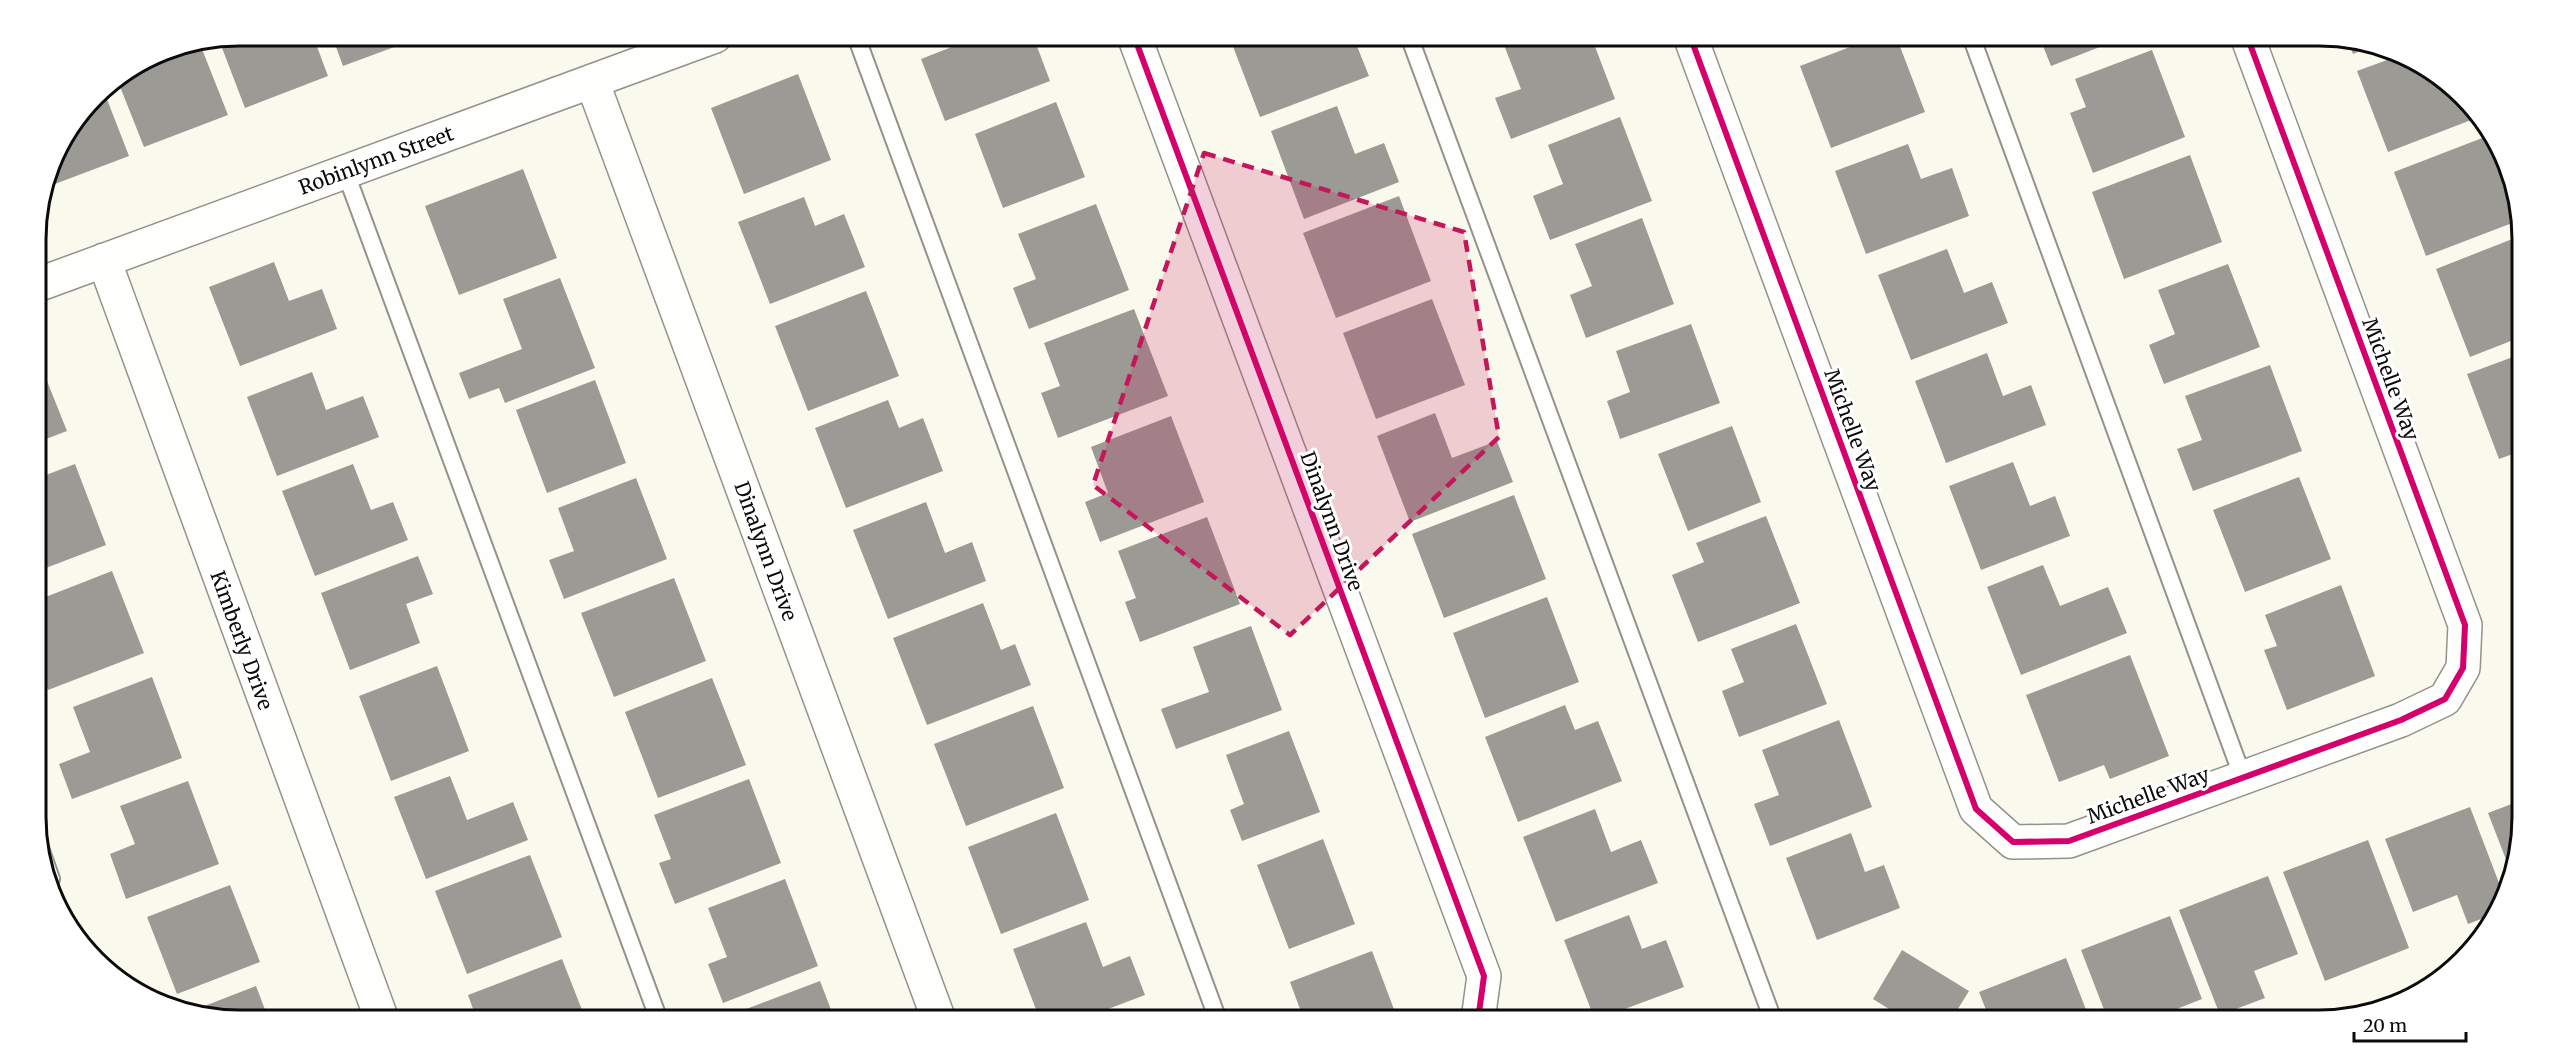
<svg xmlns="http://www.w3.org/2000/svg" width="2558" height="1056" viewBox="0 0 2558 1056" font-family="Merriweather,serif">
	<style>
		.building { fill: #9c9a94 }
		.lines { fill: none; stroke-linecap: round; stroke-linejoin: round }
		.service-casing { stroke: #93928d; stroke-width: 20 }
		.minor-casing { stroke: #93928d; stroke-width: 36 }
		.service { stroke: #fefefc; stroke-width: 16 }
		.minor { stroke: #fefefc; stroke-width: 33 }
		.cycleway-casing { stroke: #fff; stroke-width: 10 }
		.cycleway { stroke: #d6006c; stroke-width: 6 }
		.marked { fill: #c2185b; fill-opacity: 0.2; stroke: #c2185b; stroke-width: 4.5; stroke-dasharray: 12 8; stroke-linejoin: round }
		.labels { text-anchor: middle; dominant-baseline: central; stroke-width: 6; stroke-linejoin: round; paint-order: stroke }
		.street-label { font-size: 20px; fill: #0b0b0b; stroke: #fff }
		.rim { fill: none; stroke: #0b0b0b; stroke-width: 3 }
	</style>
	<rect width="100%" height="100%" fill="#faf9ed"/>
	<path class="building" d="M239,36H313L328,76L245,108L219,40Z
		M332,36H424L343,66Z
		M965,36H1033L1050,81L945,121L921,59L967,41Z
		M1229,36H1353L1369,76L1260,117Z
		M1526,36H1591L1615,99L1511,139L1495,98L1521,89L1504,45Z
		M1800,36H1819L1803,43Z
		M1879,36H1896L1925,112L1831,148L1800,66Z
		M2039,36H2128L2051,66Z
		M2348,41L2375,45L2353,54Z
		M200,44L228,115L144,147L117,79L162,51Z
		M2152,50L2185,137L2093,173L2070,113L2086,107L2075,79Z
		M2398,56L2472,105L2479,117L2388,152L2357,71Z
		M798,74L831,160L744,194L711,108Z
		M103,89L129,156L47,187L57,149Z
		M1056,102L1085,177L1003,208L975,134Z
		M1337,106L1355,154L1384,143L1399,182L1304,219L1271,131Z
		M1620,117L1652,201L1550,240L1533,196L1563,184L1548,145Z
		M2490,135L2518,202L2520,220L2426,256L2394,172Z
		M1908,144L1921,179L1952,168L1969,216L1866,254L1835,171Z
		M2190,155L2222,242L2124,279L2092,192Z
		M523,169L557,258L459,295L425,206Z
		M1399,196L1431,281L1336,318L1303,233Z
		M804,197L815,226L844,214L865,267L770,304L738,222Z
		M1096,204L1129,290L1029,329L1013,288L1036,279L1018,234Z
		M1642,218L1674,304L1586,338L1570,295L1592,286L1575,244Z
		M2520,236L2521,337L2470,357L2436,269Z
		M1947,249L1964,293L1992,282L2008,323L1911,360L1878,275Z
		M274,262L289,301L322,289L337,329L240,366L209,287Z
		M2228,264L2260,347L2164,384L2149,345L2175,334L2158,290Z
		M560,278L595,368L505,403L499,388L469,399L459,373L522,349L503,299Z
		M866,291L899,376L808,411L775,326Z
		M1432,299L1465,385L1376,419L1343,333Z
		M1134,309L1168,396L1058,438L1041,393L1060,386L1044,343Z
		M1691,324L1720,403L1620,439L1607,401L1630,392L1616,351Z
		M1987,353L2003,396L2031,385L2046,425L1946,463L1915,381Z
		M2521,354V451L2499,459L2467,374Z
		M37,356L67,431L38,442Z
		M2270,365L2302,451L2193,491L2177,449L2202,440L2185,396Z
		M312,372L326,410L363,396L379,437L277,476L247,397Z
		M595,380L626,463L547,493L516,410Z
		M888,400L899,428L923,418L943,471L846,508L815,428Z
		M1435,413L1452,458L1497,441L1513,482L1410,522L1377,436Z
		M1171,416L1204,502L1100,542L1085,502L1108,493L1091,447Z
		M1732,426L1761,502L1688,531L1658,454Z
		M2013,462L2030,506L2055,496L2070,536L1981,570L1949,486Z
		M75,464L106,545L38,571V478Z
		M353,464L371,510L393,502L408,540L315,576L282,491Z
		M2521,466V482L2515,468Z
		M2299,477L2331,559L2245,592L2213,510Z
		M636,478L667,559L564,599L549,560L574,551L558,508Z
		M1514,495L1546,579L1444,618L1412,534Z
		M926,502L945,553L972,542L986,581L888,619L853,530Z
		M1766,516L1800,603L1698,642L1672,575L1704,562L1696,543Z
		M1207,517L1240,604L1140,642L1125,602L1136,598L1118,551Z
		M418,556L433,594L406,604L420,643L350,670L321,593Z
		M2043,565L2060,606L2108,587L2127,633L2021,675L1987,587Z
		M112,571L144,653L48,690L39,666V644L47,641L39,618L38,600Z
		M674,578L706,661L614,697L581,613Z
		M2341,585L2375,676L2287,710L2264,650L2277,646L2265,615Z
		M1547,597L1579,682L1485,718L1453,633Z
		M983,603L1001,650L1015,644L1031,685L927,725L893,638Z
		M1796,624L1827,704L1739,737L1722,691L1744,682L1731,649Z
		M1251,626L1282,710L1176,749L1161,709L1209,692L1193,647Z
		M2130,655L2169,756L2110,779L2104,765L2059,782L2026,695Z
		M437,666L469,751L391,781L359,696Z
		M152,677L182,758L72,799L59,764L90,752L73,707Z
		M712,678L746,765L658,798L625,712Z
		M1565,705L1575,730L1598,721L1622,781L1518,822L1485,737Z
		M1033,706L1064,788L966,826L934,744Z
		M1839,720L1872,807L1770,846L1754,804L1779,795L1762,750Z
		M1289,731L1320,812L1242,841L1230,810L1244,804L1226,755Z
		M450,776L467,820L513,802L528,840L426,879L394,797Z
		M749,779L781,863L675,904L659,863L671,859L654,815Z
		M188,781L219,864L126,899L110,854L135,844L120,806Z
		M2522,800V817L2512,875L2488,813Z
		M2470,807L2504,896L2494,914L2468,924L2457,895L2413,912L2385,839Z
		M1595,809L1611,852L1641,840L1658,883L1556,922L1523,837Z
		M1056,813L1089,900L1001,934L968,847Z
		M1851,833L1865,872L1884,865L1900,908L1817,940L1786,858Z
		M1323,839L1355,924L1289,949L1257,865Z
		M2368,840L2409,948L2325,981L2283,872Z
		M530,855L562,937L467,974L435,891Z
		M2268,876L2298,954L2254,971L2265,998L2220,1015L2179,910Z
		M785,879L818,966L723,1003L708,964L727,957L708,908Z
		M230,885L260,962L177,994L147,917Z
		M1629,915L1642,949L1666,940L1684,987L1595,1020L1564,940Z
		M2170,916L2202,999L2149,1020H2108L2081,950Z
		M1086,922L1103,967L1130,956L1145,995L1079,1020H1040L1013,949Z
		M1902,950L1969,991L1951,1020H1893L1897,1014L1873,999Z
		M1372,951L1398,1020H1304L1290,982Z
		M2066,958L2090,1020H1990L1979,992Z
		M562,959L586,1020H477L468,995Z
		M820,981L835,1020H735L733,1014Z
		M256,986L269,1020H239L189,1012Z"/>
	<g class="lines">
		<defs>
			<path id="service" d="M856,36L1218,1020
				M1409,36L1773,1020
				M1971,36L2243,778
				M345,171L659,1020
				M40,848L51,879
				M2380,1010L2391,1006"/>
			<path id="minor" d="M1134,36L1484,976L1478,1020
				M1690,36L1976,809L2013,842L2069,841L2401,720L2445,699L2463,668L2465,625L2247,36
				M592,81L939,1020
				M104,260L382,1020
				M37,285L715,36"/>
		</defs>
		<use href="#service" class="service-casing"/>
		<use href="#minor" class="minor-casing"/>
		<use href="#service" class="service"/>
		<use href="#minor" class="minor"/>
		<defs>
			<path id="cycleway" d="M1134,36L1484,976L1478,1020
				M1690,36L1976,809L2013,842L2069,841L2401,720L2445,699L2463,668L2465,625L2247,36"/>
		</defs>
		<use href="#cycleway" class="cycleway-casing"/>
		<use href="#cycleway" class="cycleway"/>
	</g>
	<path class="marked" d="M1204,153L1464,232L1499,437L1290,635L1093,485Z"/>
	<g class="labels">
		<g class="street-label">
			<text transform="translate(376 160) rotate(-20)">Robinlynn Street</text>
			<text transform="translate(2391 379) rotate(70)">Michelle Way</text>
			<text transform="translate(1853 430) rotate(70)">Michelle Way</text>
			<text transform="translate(1332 521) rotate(70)">Dinalynn Drive</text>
			<text transform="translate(766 551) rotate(70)">Dinalynn Drive</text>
			<text transform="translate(242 640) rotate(70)">Kimberly Drive</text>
			<text transform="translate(2148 795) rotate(-20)">Michelle Way</text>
		</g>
	</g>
	<path d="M0 0H2558V1056H0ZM239 46H2319A193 193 0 0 1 2512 239V817A193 193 0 0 1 2319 1010H239A193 193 0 0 1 46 817V239A193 193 0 0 1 239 46Z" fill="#fff" fill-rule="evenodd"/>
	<path class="rim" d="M239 46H2319A193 193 0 0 1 2512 239V817A193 193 0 0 1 2319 1010H239A193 193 0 0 1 46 817V239A193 193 0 0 1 239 46Z"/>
	<path d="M2354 1032v9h112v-9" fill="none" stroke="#0b0b0b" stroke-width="3"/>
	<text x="2363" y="1032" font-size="18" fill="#0b0b0b" stroke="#ffffff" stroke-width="4.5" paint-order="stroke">20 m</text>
</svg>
